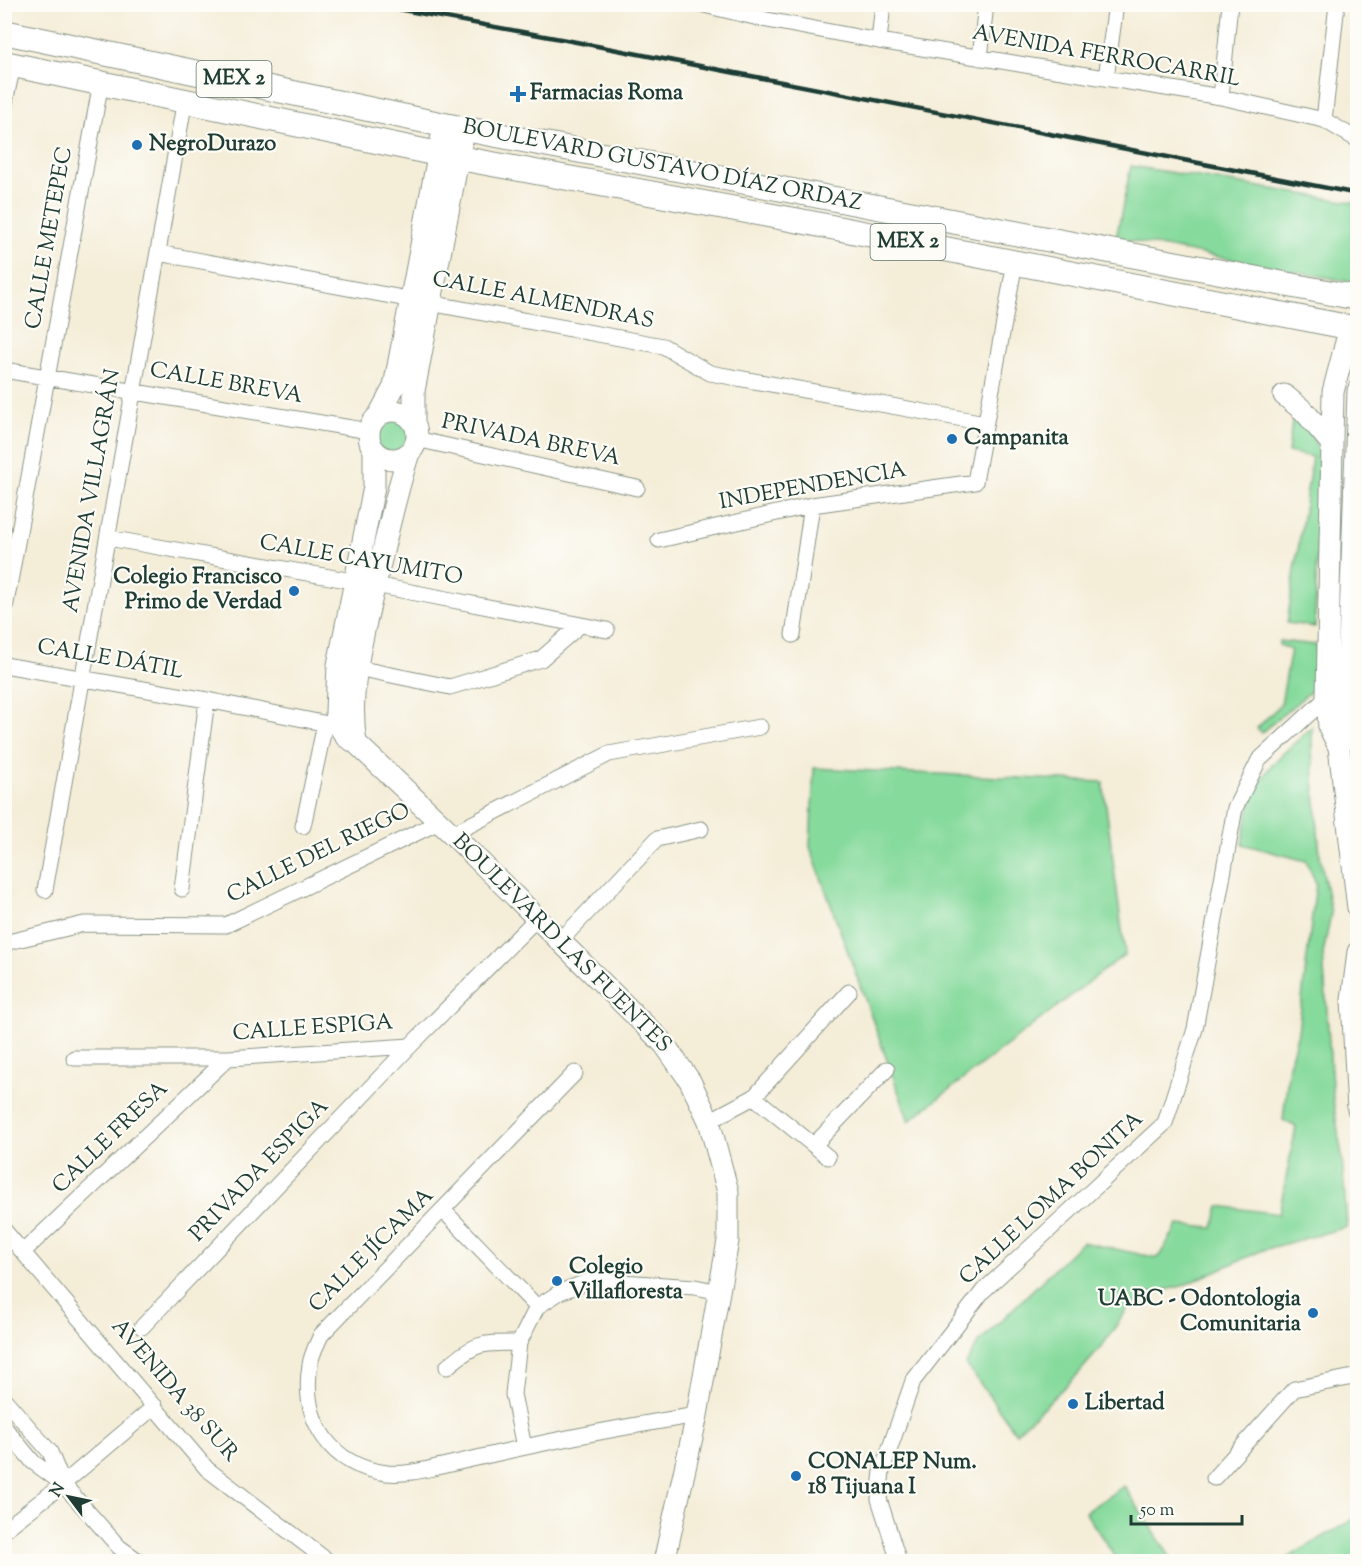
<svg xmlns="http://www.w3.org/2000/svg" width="1362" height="1566" viewBox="0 0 1362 1566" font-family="'Sorts Mill Goudy',serif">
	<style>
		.green { fill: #86da9c; stroke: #528c68; stroke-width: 1.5 }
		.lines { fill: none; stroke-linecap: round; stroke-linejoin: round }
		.street-casing { stroke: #8a9586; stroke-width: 17 }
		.secondary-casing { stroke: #8a9586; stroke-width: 23 }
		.primary-casing { stroke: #8a9586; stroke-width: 26 }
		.street { stroke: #fff; stroke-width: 15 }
		.secondary { stroke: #fff; stroke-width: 21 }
		.primary { stroke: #fff; stroke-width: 24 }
		.rail { stroke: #1f3d34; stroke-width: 4.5 }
		.poi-dot { fill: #1f6fb2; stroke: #fdfcf7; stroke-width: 2 }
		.labels { text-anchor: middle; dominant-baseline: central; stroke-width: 4.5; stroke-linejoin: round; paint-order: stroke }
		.shield { fill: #fdfcf7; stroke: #62766e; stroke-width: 1.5 }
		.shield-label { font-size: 21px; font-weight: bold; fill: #1f3d34 }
		.street-label { font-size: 22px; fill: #1f3d34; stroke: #fdfcf7 }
		.poi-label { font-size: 22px; font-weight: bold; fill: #1f3d34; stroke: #fdfcf7; text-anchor: start }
	</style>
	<rect width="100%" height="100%" fill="#fdfcf7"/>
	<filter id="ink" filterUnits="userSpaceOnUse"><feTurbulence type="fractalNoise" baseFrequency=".0167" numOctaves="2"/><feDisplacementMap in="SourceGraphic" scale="12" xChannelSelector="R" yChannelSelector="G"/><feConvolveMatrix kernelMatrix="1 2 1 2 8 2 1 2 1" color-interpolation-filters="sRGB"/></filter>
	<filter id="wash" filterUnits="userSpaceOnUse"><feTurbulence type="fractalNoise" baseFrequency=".008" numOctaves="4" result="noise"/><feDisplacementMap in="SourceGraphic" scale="24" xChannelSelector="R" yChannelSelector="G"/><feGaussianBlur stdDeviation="1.35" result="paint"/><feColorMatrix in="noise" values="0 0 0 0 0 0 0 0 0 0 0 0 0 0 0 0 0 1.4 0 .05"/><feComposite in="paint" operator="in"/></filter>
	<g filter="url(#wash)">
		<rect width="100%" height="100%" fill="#f4edd8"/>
		<path class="green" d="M1131,166L1357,203V283L1116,238Z
			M1293,415L1309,431L1319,450L1315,627L1287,623L1312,457L1288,452Z
			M374 435a18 18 0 1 1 36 0a18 18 0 1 1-36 0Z
			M1279,641L1316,645L1314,684L1311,691L1261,733L1257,728L1281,704L1291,649L1279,645Z
			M1312,727V749L1317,819L1320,856L1331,913L1323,954L1333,1100L1342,1156L1347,1227L1263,1250L1182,1286L1149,1294L1128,1308L1102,1346L1078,1374L1016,1433L966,1364L978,1343L1082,1242L1158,1258L1178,1225L1213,1228L1219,1206L1279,1214L1296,1127L1283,1120L1289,1065L1298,1032L1316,883L1306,861L1242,844C1246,822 1250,797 1263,777C1275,758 1296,743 1312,727Z
			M814,768L1103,782L1125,954L909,1121L810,847Z
			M1124,1486L1173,1561H1118L1085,1512Z
			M1357,1517V1561H1282Z"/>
	</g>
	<g filter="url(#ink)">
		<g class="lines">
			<defs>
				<path id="street" d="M700,4L767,20L879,41L1221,97L1324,120L1358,140
					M879,41L883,4
					M980,58L986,4
					M1106,78L1116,4
					M1221,97L1230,4
					M4,107L13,65
					M1324,120L1337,4
					M158,253L663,346L710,373L985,423
					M4,370L369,431
					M416,439L637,488
					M108,538L375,585L607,630
					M659,540L812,505L975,482L1015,262
					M4,614L101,82
					M793,635L812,505
					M4,665L207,700L348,728
					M347,666L450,687L541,659L580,625
					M303,826L325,724
					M452,834L609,754L760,727
					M182,889L207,700
					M45,890L185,99
					M560,941L657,839L701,829
					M4,943L84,924L226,925L439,822
					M74,1058H228L410,1046
					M575,1073L321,1335C317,1344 311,1355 310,1365C301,1420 330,1466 387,1473C407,1475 427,1469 446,1465C468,1460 490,1455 512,1450C573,1436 635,1425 697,1415
					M754,1097L828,1157
					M709,1121L754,1097L849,992
					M814,1145L887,1069
					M444,1211L537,1307
					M4,1230L207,1469L329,1562
					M24,1251L228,1058
					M142,1327L410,1046L537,918
					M447,1367C476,1342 481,1343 519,1343
					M4,1399L50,1452L63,1484
					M4,1427L33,1462L63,1484L119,1547L140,1562
					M524,1447L513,1394L519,1343L537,1307L560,1292L592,1280L695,1287L720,1292
					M1214,1478L1294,1389L1358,1376
					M4,1530L63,1484L155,1406
					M899,1562L879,1499L882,1471L913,1381L983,1291L1165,1123L1195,1029L1235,808L1259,760L1332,693"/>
				<path id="secondary" d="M1350,327L1333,392L1327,697L1329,727L1339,747L1358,908
					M1284,395L1304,411L1331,443
					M369 435a24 24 0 1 1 48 0a24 24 0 1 1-48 0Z
					M379,415L394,387L444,125
					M414,424V391L464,128
					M374,451V487L338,665L336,712L339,726L346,737L356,743L452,834L664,1044L690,1081L709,1121L728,1192V1241L697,1415L664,1562
					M356,743C347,687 364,631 377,576C387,535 396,493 409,453
					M1339,747L1348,727V678L1358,391
					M1358,952L1352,1000L1358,1109"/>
				<path id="primary" d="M4,32L444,125L1358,298
					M4,63L438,154L795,220L1358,329"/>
			</defs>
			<use href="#street" class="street-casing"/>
			<use href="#secondary" class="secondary-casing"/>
			<use href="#primary" class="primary-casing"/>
			<use href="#street" class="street"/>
			<use href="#secondary" class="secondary"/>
			<use href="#primary" class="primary"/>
			<path class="rail" d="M370,4L566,40L1358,194"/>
		</g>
	</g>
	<g class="poi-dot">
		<path d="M515 85h6v6h6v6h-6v6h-6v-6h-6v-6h6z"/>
		<circle cx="137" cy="145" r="6"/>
		<circle cx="952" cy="439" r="6"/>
		<circle cx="294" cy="591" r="6"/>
		<circle cx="557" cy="1281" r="6"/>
		<circle cx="1313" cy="1313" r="6"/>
		<circle cx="1073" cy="1404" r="6"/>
		<circle cx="796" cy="1476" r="6"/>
	</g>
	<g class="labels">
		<g class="shield">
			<rect x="196.5" y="61" width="75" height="36" rx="4.5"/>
			<rect x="870.5" y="224" width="75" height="36" rx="4.5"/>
		</g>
		<g class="shield-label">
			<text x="234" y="79">MEX 2</text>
			<text x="908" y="242">MEX 2</text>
		</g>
		<g class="street-label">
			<text transform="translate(1106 57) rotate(10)">AVENIDA FERROCARRIL</text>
			<text transform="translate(662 166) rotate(11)">BOULEVARD GUSTAVO DÍAZ ORDAZ</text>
			<text transform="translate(50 238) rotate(-80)">CALLE METEPEC</text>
			<text transform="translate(543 301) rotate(11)">CALLE ALMENDRAS</text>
			<text transform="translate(226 384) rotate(10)">CALLE BREVA</text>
			<text transform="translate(531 441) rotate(12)">PRIVADA BREVA</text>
			<text transform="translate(813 487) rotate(-10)">INDEPENDENCIA</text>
			<text transform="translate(93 491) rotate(-80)">AVENIDA VILLAGRÁN</text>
			<text transform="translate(361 561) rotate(10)">CALLE CAYUMITO</text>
			<text transform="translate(110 660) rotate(10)">CALLE DÁTIL</text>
			<text transform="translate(319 854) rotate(-26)">CALLE DEL RIEGO</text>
			<text transform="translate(561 944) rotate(45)">BOULEVARD LAS FUENTES</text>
			<text transform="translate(313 1029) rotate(-4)">CALLE ESPIGA</text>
			<text transform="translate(111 1138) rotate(-44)">CALLE FRESA</text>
			<text transform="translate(260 1171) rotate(-46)">PRIVADA ESPIGA</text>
			<text transform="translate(1052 1199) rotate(-43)">CALLE LOMA BONITA</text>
			<text transform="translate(372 1251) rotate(-45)">CALLE JÍCAMA</text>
			<text transform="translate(174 1391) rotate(49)">AVENIDA 38 SUR</text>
		</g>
		<g class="poi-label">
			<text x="530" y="94">Farmacias Roma</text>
			<text x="149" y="145">NegroDurazo</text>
			<text x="964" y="439">Campanita</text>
			<text x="282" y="578" text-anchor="end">Colegio Francisco<tspan x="282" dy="25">Primo de Verdad</tspan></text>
			<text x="569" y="1268">Colegio<tspan x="569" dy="25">Villafloresta</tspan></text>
			<text x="1301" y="1300" text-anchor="end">UABC - Odontologia<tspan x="1301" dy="25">Comunitaria</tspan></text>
			<text x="1085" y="1404">Libertad</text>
			<text x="808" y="1463">CONALEP Num.<tspan x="808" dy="25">18 Tijuana I</tspan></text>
		</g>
	</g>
	<rect width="1362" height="1566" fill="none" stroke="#fdfcf7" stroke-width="24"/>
	<g transform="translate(69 1497) rotate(302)" stroke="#fdfcf7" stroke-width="4.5" paint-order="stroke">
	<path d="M0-4.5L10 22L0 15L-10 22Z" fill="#1f3d34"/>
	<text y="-9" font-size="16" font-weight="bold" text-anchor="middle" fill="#1f3d34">N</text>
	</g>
	<path d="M1131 1515v9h111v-9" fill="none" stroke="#1f3d34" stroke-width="3"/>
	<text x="1140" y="1515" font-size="18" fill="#1f3d34" stroke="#fdfcf7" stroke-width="4.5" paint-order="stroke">50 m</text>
</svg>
